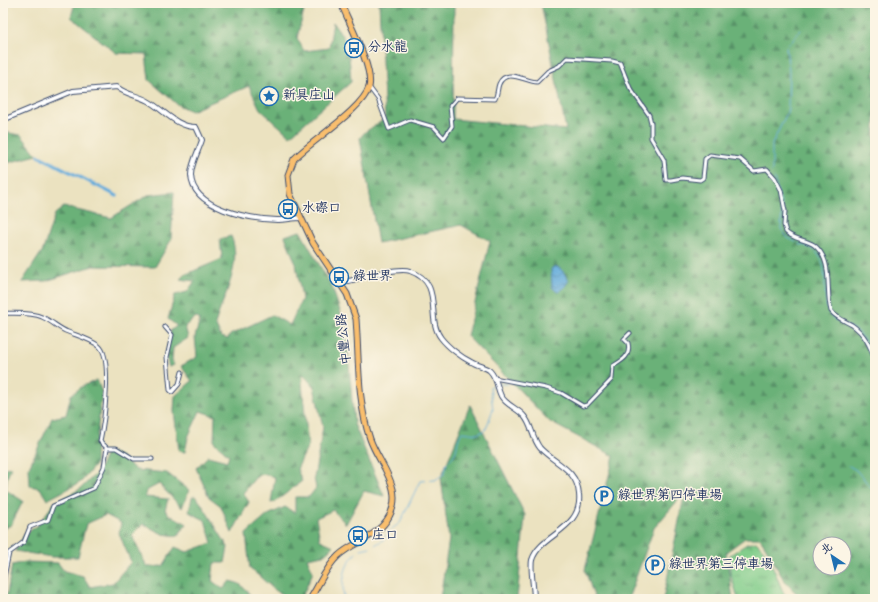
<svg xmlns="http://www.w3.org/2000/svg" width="878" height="602" viewBox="0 0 878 602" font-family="Dekko,'LXGW WenKai TC',sans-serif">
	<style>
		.forest { fill: url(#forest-firs); stroke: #42706b; fill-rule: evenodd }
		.park { fill: url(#park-tufts); stroke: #4f7e75 }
		.water { fill: url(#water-waves); stroke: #3f6e9c }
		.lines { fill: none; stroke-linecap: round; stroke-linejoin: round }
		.stream { stroke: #63acdb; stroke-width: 1 }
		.canal { stroke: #63acdb; stroke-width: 3.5 }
		.minor-casing { stroke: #3a4a6d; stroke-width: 5 }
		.tertiary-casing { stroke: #3a4a6d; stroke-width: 6 }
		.primary-casing { stroke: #3a4a6d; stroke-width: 7 }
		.minor { stroke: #fff; stroke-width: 3 }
		.tertiary { stroke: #fff; stroke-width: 4 }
		.primary { stroke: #f9be6d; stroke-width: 5 }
		.labels { text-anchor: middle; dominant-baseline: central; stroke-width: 3; stroke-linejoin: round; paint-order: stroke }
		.poi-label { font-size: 13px; fill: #1b2f5e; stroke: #fcf5e5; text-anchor: start }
		.street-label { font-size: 13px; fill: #1b2f5e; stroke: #fcf5e5 }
	</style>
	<defs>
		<pattern id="forest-firs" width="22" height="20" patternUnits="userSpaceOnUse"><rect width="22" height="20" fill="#6ab178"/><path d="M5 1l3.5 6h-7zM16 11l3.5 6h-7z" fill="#569066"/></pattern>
		<pattern id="park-tufts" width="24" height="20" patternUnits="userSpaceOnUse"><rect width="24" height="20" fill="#83ce8c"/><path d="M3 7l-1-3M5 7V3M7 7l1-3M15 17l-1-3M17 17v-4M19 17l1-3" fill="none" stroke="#6aa876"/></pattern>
		<pattern id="water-waves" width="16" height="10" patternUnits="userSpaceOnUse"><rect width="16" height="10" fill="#63acdb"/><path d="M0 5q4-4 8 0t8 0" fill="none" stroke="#518cb5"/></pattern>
	</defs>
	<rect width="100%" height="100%" fill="#fcf5e5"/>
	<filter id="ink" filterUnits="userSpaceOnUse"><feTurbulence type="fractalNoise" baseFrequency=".025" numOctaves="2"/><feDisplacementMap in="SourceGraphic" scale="8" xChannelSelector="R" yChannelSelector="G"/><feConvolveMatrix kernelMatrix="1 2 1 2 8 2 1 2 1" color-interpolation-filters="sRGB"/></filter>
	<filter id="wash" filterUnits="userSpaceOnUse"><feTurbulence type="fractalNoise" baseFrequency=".012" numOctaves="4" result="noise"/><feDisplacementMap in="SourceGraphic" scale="16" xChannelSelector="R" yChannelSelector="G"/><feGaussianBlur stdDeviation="0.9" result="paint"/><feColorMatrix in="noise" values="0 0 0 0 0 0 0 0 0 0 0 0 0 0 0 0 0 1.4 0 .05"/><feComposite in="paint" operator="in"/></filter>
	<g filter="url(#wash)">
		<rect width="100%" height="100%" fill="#ebe2c0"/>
		<path class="forest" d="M75,3H306L297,38L304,51L329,48L333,22C350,45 349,54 351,82L290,136L260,109L249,86L191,111L178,105L149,80L146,54L116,53L71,17Z
			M379,3H454L453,119L566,130L541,3H875V599H806C781,587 775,559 760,538H745L726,552L733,599H663L685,492L654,528L628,599H595L585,570L614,456L550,422L467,336L490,241L461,225L378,243L360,138L365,132L385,119ZM820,544H844V568H820Z
			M3,132L21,135L37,155L3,164Z
			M174,192L171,240L155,267L93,266L46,281L22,282L43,250L55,214L64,207L111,218L148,195Z
			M300,231L332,287L346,329L354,424L384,496L364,491L346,524L333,510L316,518L320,540L334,546L323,555L307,558L313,572L301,599C277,599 269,582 250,569L246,534L268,515L285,507L295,513V497H309L316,488L314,478L323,427L314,387L303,374L302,383L308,446L297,469L302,481L275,502L271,503L275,477L262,474L255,478L243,493L249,502L232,533L221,506L209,497L196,468L208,456L227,461L229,455L214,442L215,416L200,411L188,437L185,452L179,451L174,411L175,396L192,381L181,366L197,357L195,337L200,320L196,317L185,326L188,338L173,348L172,361L174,365L169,367L166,357L171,330L177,326L168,319L175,295L187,292L195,281L180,279L184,275L222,259L220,239L231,236C243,264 223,297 215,324L221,337L228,339L230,335L272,315L290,325L302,299L296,264L285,236Z
			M97,380L102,393L96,441L95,465L81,482L47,500L40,488L30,486L29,467L52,418L66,415L71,395L83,386Z
			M470,405L525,515L517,599H440L449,539L441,478Z
			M107,451L118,455L136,470L167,473L189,490L182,508L159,484L146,491L145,497L168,499L165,510C173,519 178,518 187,524L177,536L163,534L143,524L132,535L147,567L163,566L175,547L187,552L212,543L205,520L189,512L192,497L195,496L201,503L228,547L225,563H214L212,581L223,589L230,581L240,584L254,599H6L12,565L25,562L58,563L64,571L83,576L90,587L113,583L131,562L119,533L121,523L106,515L86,524L78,557H52L15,551L25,534L37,526L54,503L80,489L98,472Z
			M11,467L7,478L6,490L23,501L11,525L3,529V473L5,468Z"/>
		<path class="park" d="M756,542C773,556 776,581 787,599H738L730,572V555L747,544Z"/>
		<path class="water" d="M555,266L561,269L569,280L564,288L557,292L552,287L551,269Z"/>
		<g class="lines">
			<path class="stream" d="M772,172V144L787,113L788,107L789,71L786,47L801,30
				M774,179L782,208L781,229L788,238L796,242
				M799,244C836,251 820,287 828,311C831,322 850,325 858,332C867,341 869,354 875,365
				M500,384H508
				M849,466L856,470L875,492
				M375,545L383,540L389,531L400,523L420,481L435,480L444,474L447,462C461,452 454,444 462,432L478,434L486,429L493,409L490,387L494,385
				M361,549L370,547
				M325,599H326
				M344,599C342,582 343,566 356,553"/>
			<path class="canal" d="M39,156L117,196"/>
		</g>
	</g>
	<g filter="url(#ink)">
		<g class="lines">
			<defs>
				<path id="minor" d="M369,87L378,99L389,129L410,120L434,127L444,138L452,126L450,106L457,98L495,99C498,94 497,89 499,84C506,67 526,82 537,82L548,71L559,66L567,58L612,61L620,63L630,88L649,115L651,123V138L664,160L666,180H671L682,178L700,180L703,178L705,159L710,155L740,159L754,171L767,169L775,178L781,190L785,211L784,225L786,232C794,240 805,239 814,245C834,261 825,289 831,311C836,318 845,321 852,325C865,334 870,346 875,360
					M3,313C15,314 31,312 42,317C52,321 59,329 68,332C78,336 90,339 99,346C113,357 104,423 100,441L107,448
					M165,327L172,335L167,357L170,390L172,392L179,384L182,372
					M494,378L546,388L561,393L583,406L587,405L612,379L613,366C623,360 631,356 628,343L624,339L630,333
					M3,594L4,577L9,553L24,542L30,527L48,520L53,506L94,488L104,467L107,448H116L134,459H152"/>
				<path id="tertiary" d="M3,120L73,91L117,87C126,95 138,95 148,101C164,110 176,127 196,127L202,140C199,150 191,164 191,175C192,209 250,219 277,220C285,220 293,218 301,218
					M340,283C355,280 397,266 410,271C445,283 425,318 441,338C448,347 461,357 471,362C477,366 486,367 490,371C497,378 497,388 501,396C506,405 517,408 524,416C532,425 532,438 540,448C555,464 577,469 579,494C583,530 540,534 532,560C530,569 534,588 534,599"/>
				<path id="primary" d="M310,599C319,585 326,567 338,556C353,542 375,538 387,520C407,490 379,465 370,439C357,401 359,358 356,319L347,294L313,243L290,194L288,175L294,159C311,141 363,109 369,87C374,69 348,21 341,3"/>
			</defs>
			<use href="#minor" class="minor-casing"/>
			<use href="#tertiary" class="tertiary-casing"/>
			<use href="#primary" class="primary-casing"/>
			<use href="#minor" class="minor"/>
			<use href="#tertiary" class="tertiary"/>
			<use href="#primary" class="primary"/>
		</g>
	</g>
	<defs>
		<symbol id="bus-ring" viewBox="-11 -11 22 22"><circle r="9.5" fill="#fcf5e5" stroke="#1f6fb2" stroke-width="1.5"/><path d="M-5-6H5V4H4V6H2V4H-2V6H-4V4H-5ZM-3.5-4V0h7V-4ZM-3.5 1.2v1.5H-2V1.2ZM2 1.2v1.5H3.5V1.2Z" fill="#1f6fb2"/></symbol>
		<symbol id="sight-ring" viewBox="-11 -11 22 22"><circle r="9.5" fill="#fcf5e5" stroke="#1f6fb2" stroke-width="1.5"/><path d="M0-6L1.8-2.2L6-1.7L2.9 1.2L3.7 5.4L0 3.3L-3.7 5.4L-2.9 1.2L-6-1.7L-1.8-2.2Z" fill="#1f6fb2"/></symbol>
		<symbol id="parking-ring" viewBox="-11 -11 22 22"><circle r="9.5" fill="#fcf5e5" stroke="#1f6fb2" stroke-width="1.5"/><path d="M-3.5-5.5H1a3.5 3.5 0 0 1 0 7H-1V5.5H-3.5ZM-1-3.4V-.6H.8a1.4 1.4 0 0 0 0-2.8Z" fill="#1f6fb2"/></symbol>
	</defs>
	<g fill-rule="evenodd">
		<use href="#bus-ring" x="343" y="37" width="22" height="22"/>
		<use href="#sight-ring" x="258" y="85" width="22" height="22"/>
		<use href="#bus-ring" x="277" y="198" width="22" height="22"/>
		<use href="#bus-ring" x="328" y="266" width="22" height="22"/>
		<use href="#parking-ring" x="593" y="485" width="22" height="22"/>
		<use href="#bus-ring" x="347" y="525" width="22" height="22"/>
		<use href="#parking-ring" x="644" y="554" width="22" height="22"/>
	</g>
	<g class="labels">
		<g class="poi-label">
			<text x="368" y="48">分水龍</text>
			<text x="283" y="96">新具庄山</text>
			<text x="302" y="209">水磜口</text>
			<text x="353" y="277">綠世界</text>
			<text x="618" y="496">綠世界第四停車場</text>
			<text x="372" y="536">庄口</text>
			<text x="669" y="565">綠世界第三停車場</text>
		</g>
		<g class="street-label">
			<text transform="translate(345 339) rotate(-96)">中豐公路</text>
		</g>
	</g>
	<rect width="878" height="602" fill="none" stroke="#fcf5e5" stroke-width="16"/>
	<g transform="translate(832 556) rotate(325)"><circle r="19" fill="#fcf5e5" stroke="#a2a6af"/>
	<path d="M0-3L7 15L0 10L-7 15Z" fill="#1f6fb2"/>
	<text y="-6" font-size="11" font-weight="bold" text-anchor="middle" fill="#1b2f5e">北</text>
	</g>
</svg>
